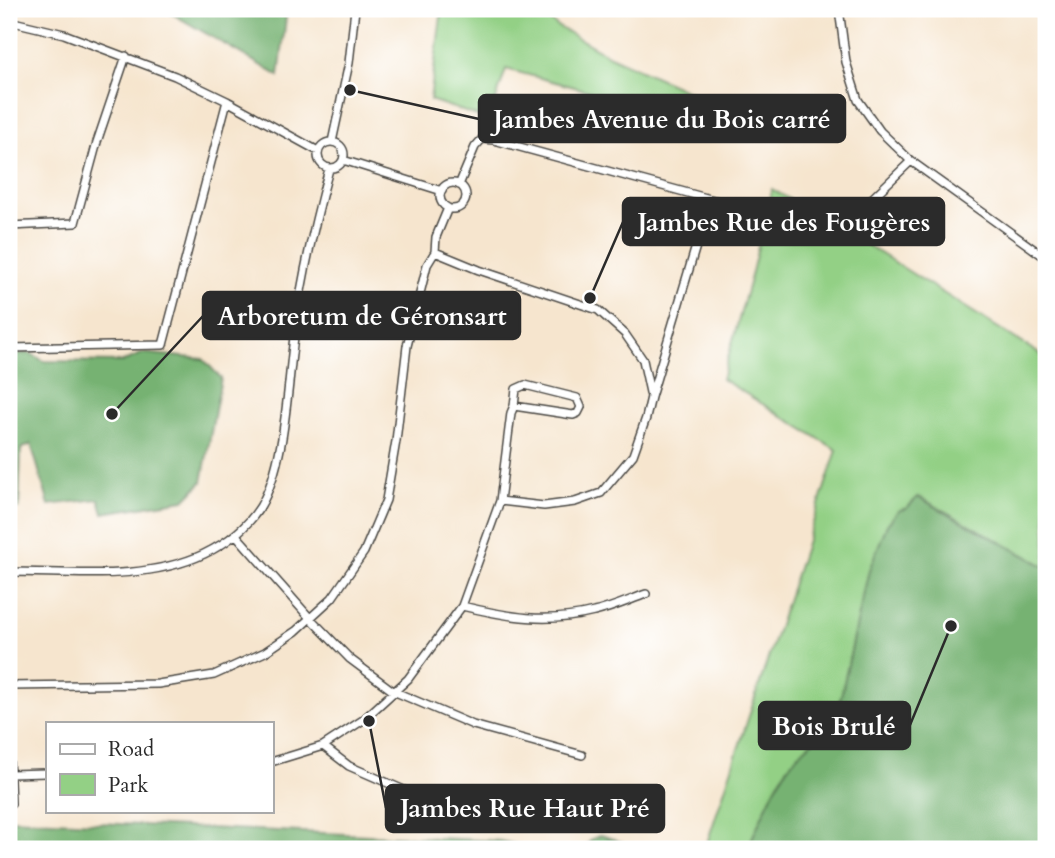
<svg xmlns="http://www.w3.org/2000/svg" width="1055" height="858" viewBox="0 0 1055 858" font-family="Cardo,serif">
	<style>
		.green { fill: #93d085; stroke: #5f7e58; stroke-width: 2 }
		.forest { fill: #76b272; stroke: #506e4e; stroke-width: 2 }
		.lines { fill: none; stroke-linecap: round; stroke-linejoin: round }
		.minor-casing { stroke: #494743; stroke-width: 10 }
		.minor { stroke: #fff; stroke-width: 7 }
		.leader { fill: none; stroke: #2b2b2b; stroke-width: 2.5 }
		.callout-dot { fill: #2b2b2b; stroke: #fff; stroke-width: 2.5 }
		.callout { fill: #2b2b2b; stroke: #2b2b2b; stroke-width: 2.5 }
		.callout-label { font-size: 26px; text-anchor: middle; font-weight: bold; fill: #fff }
	</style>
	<rect width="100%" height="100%" fill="#fff"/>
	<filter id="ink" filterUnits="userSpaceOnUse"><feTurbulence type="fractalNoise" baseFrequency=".0143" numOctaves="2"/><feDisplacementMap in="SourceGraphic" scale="14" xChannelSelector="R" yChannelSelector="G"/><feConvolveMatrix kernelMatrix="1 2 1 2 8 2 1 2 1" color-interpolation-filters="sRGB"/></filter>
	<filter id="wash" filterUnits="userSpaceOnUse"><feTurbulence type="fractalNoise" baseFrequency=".00686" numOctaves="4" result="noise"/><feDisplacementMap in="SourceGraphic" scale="28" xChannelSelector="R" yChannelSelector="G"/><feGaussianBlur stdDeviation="1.57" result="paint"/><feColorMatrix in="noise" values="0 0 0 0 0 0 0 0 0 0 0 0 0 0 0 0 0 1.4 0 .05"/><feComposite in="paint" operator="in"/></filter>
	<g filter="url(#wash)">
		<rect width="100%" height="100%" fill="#f6e5ce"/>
		<path class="green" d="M442,9H536L557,26L610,56L759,123L757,129L746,124L733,134L623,100L506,69L489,120L430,100Z
			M772,189L864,243L1046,358V567L919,497L907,508L898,511L887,525L869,570L836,719C825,734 808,743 796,757C774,782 762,819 747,849H705L837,450L722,379L751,276Z"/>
		<path class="forest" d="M164,9H287L279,76Z
			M30,353L44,361L123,362L143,353L203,359L221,378L202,482L184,500L103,513L99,499L49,505L31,444L21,449L19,508L9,511V354Z
			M918,497L1046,567V849H747C762,819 774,782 796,757C808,743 825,734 836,719L869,570L887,525L898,511L907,508Z
			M9,819L501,841L533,849H9Z
			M601,835L630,845L695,849H583L592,839Z"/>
	</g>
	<g filter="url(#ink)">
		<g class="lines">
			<defs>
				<path id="minor" d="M839,9L846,62L858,100L880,131L911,161L1046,258
					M9,21L64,34L175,76L227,101L318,151
					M318 155a13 13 0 1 1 26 0a13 13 0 1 1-26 0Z
					M332,142L349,63L355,9
					M343,160L442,191
					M440 196a13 13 0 1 1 26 0a13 13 0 1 1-26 0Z
					M459,185L475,147L482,139L494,140L710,199L651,397
					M710,199L766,212
					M448,208L436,237L435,252L479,270L598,310L625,334L643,360L651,397L646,418L633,455L601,493L575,502L544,506L500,501
					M861,209L911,161
					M9,226L75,223L97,142L126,56
					M9,348L163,345L227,101
					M237,536L309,617L350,659L393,691L473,725L582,755
					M9,572C72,572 144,582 204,554C227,543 246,529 260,507C287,461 287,383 295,330C302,276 315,221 329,169
					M462,606C508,617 547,624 594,612C612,608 629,600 646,594
					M9,686L158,684L214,675L265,652L296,631L332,598L364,552L386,500L396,441L407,346L427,265L435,252
					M323,746L349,766L413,794
					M9,758L11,804L9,805
					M271,762L323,746L363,720L408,679L462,606L500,501L511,413L514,406L573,415L578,413L581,407L577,398L525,385L516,389L514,406
					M9,774L47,773"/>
			</defs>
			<use href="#minor" class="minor-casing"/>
			<use href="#minor" class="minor"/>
		</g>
	</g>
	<path class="leader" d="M350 90L479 119M590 298L623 222M112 414L203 316M951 626L910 725M369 721L386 808"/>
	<g class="callout-dot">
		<circle cx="350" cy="90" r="7"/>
		<circle cx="590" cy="298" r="7"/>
		<circle cx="112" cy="414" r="7"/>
		<circle cx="951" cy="626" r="7"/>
		<circle cx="369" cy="721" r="7"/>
	</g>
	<g class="callout">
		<rect x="479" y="95" width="366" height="47" rx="7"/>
		<rect x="623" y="198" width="321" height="47" rx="7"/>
		<rect x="203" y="292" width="317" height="47" rx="7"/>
		<rect x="759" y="702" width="151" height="47" rx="7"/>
		<rect x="386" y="785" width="278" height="47" rx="7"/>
	</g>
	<g class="callout-label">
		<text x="662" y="128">Jambes Avenue du Bois carré</text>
		<text x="784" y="231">Jambes Rue des Fougères</text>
		<text x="362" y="325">Arboretum de Géronsart</text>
		<text x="834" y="735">Bois Brulé</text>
		<text x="525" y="817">Jambes Rue Haut Pré</text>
	</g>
	<rect width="1055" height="858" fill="none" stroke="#fff" stroke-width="35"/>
	<rect x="46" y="722" width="228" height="91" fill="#ffffff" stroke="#aaaaaa" stroke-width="2"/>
	<rect x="60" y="744" width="35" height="10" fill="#ffffff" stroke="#aaaaaa" stroke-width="2"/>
	<text x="108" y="756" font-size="21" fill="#2b2b2b">Road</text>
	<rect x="60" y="774" width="35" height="21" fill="#93d085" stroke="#aaaaaa" stroke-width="2"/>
	<text x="108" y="792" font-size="21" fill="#2b2b2b">Park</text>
</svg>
